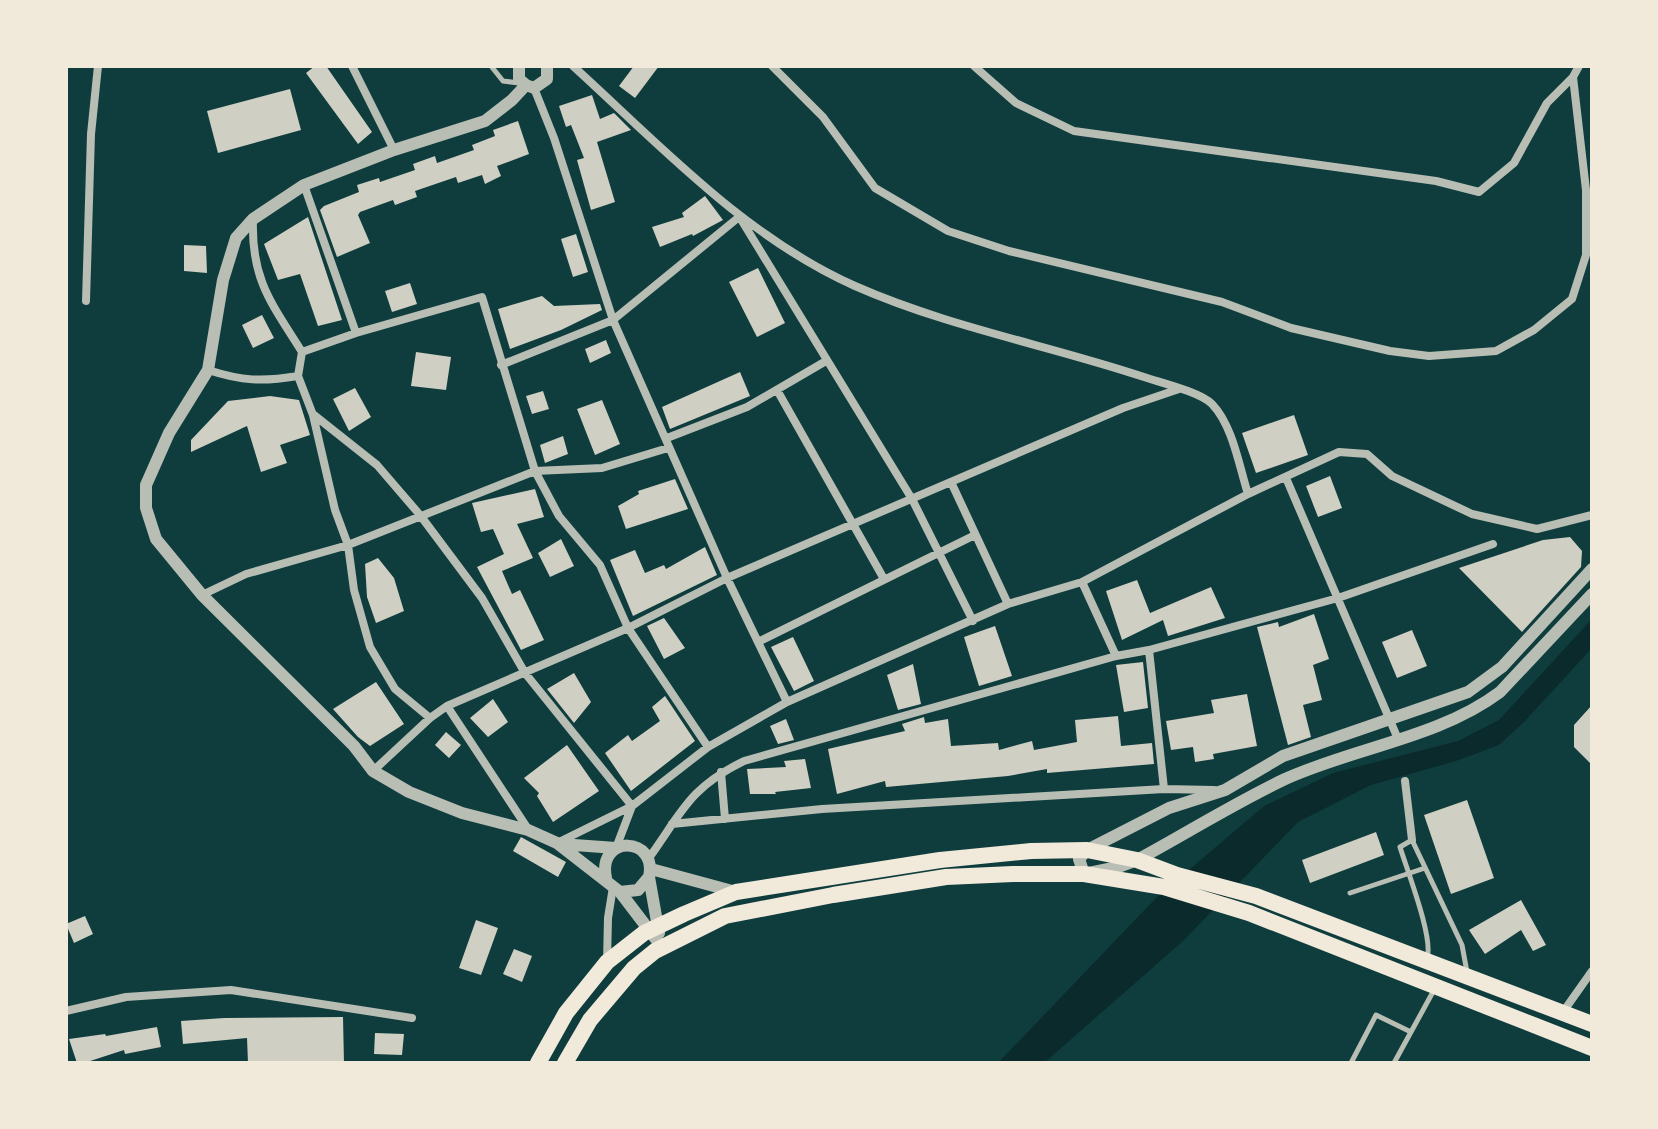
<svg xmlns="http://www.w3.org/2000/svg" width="1658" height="1129" viewBox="0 0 1658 1129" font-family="'Libre Baskerville',serif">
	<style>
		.water { fill: #0a2a2b }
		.building { fill: #cfcfc3 }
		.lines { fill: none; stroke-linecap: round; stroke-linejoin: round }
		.service { stroke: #b8beb3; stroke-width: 5 }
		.minor { stroke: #b8beb3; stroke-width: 8 }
		.tertiary { stroke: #b8beb3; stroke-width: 12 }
		.trunk { stroke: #f1e9da; stroke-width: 16 }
	</style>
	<rect width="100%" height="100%" fill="#0f3d3e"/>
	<path class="water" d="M1592,619V648L1524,722L1499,745L1456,761L1371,785L1298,822L1183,941L1044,1063H998L1157,897L1264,806L1333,773L1458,741L1499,720Z"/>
	<path class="building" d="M315,66H326L372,132L358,144L306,73Z
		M634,66H659L635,98L619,86Z
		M290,89L301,130L218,153L207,111Z
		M592,95L600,119L614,113L631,130L597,142L615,202L591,210L577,160L584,158L571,125L566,127L559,106Z
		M518,121L529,154L497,166L501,176L485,184L482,175L458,183L456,177L415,191L417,197L395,205L393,200L360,212L358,215L370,243L337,257L320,210L324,206L359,192L357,185L379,178L380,182L415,170L413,164L435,156L437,163L474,150L472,145L495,136L493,130Z
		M705,196L723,220L693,236L692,234L660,247L652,227L684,217L682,213Z
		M308,217L342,320L318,326L300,274L278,280L264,244Z
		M576,234L588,272L573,277L561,239Z
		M184,245L206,246L207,273L184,271Z
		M758,268L785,323L757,337L729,282Z
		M410,283L417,304L392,312L385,291Z
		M542,296L554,306L600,304L602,310L561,330L510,349L498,309Z
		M262,315L274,338L253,348L242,325Z
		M606,340L611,353L590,363L585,349Z
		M416,352L451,357L446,390L411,386Z
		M740,372L750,396L670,429L662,407Z
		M355,388L371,417L349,431L333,399Z
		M543,391L549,409L532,414L526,396Z
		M270,396L299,400L310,435L280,445L287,463L261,472L247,426L191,452V440L228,401Z
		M602,400L620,444L595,455L577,409Z
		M1294,415L1308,455L1256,473L1242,433Z
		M563,436L568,454L545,463L540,445Z
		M1330,476L1342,508L1318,517L1306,486Z
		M675,479L688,509L626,529L618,506L639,494L638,491Z
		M535,489L544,517L517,524L533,558L502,571L512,594L520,590L544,640L521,650L477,567L504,554L493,529L481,532L472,503Z
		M1570,537L1582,551L1581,567L1522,632L1459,568L1543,540Z
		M561,539L574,566L550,577L538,553Z
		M705,547L717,575L633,616L610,560L635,550L645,573L664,565L666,569Z
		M378,558L394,578L404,611L376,623L367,597L365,564Z
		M1137,580L1150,613L1211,587L1225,618L1168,636L1163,620L1122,640L1106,591Z
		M1314,614L1329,659L1313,665L1322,700L1303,705L1311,737L1288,745L1257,627L1278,622L1279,627Z
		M664,618L685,648L664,659L647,626Z
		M995,626L1012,676L979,686L964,637Z
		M1412,630L1427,666L1397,678L1382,642Z
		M793,637L814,681L794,691L771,647Z
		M1143,662L1148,708L1124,712L1116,665Z
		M913,664L921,704L898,710L887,675Z
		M574,673L591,702L574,723L547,689Z
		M376,682L404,724L370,746L358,737L333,709Z
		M1247,694L1257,746L1213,754L1214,759L1195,762L1193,747L1171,750L1166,721L1214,713L1211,700Z
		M665,696L695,741L631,791L605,753L628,735L632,741L660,721L652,707Z
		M493,699L508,722L488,737L470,718Z
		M1592,705V765L1574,747V725Z
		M1118,716L1121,746L1152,743L1154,764L1047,773V769L1008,776L886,787L885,781L837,794L828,749L905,731L902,724L924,717L925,723L948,719L951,746L998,743L999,750L1032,741L1034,750L1077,742L1075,720Z
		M786,719L794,740L778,744L770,726Z
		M446,732L461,745L449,758L435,745Z
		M567,745L599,791L553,822L537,796L539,793L524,778Z
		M805,759L811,788L775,792L776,794H750L747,769L786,767L784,761Z
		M1467,800L1494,878L1451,894L1424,815Z
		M1376,832L1384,855L1310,883L1302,860Z
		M521,837L566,862L558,877L513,851Z
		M1521,900L1546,945L1533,951L1521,930L1485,954L1469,930Z
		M85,916L93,934L74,943L66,924Z
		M476,920L498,928L481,975L459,968Z
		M514,949L532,956L522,982L503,974Z
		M343,1017L344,1063H248L247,1038L183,1044L181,1021L224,1018Z
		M157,1027L161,1047L125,1054L124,1050L84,1063H77L69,1039L105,1034L106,1036Z
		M375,1033L404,1034L402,1055L374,1054Z"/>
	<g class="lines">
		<path class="service" d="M491,66L503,81L519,83
			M1350,893L1425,868
			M1427,958C1434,939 1407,870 1400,847L1412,840L1462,945L1467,972
			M1351,1063L1376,1015L1411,1032
			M1394,1063L1434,990"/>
		<path class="minor" d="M352,66L394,150
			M573,66C661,146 745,237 855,286C948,327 1048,345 1144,377C1162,383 1200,392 1212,404C1233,426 1239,466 1248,494
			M772,66L823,117L875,188L948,231L1009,251L1222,302L1291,328L1390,351L1429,356L1496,351L1534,330L1572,299L1586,255V190L1573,77L1579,66
			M974,66L1016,103L1074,131L1436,181L1479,192L1514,163L1547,103L1573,77
			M534,88L554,138L613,320L727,578L787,702
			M304,185L356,333
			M253,220C251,280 272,304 302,352
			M742,221L912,499L973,621
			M86,301L91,134L98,66
			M501,365L613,320L739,217
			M208,370C242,381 262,382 298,376
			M777,390L884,579
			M314,415L377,465L420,515L482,598L525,673L632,806L557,843
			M667,438L747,407L826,361
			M1286,478L1398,739
			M951,482L1008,604
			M1082,582L1116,656
			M202,595L246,574L348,545L535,471L602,468L668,448
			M758,642L975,535
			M1149,650L1164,789
			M447,706L528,829
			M430,718L395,689L370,647L354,590L348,545L335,510L313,415L298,376L302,352L356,333L482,297L535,471L559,516L600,565L628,628L708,747
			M373,771L430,718L447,706L628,628L727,578L1123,408L1179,389
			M721,772L725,819
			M1405,781L1412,840
			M672,824L822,809L1164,789L1214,790
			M616,848L632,806L708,747L787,702L1008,604L1082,582L1248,494L1339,452L1367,454L1392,476L1472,514L1537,529L1592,515
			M649,858C682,812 689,788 744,761L1116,656L1149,650L1338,598L1493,544
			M607,962L608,918L613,887
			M66,1011L126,997L231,990L412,1018
			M1563,1012L1592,971"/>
		<path class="tertiary" d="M519,66V79L526,85L534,88L547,79V66
			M526,85L512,100L485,121L394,150L304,185L253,219L236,238L223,280L208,370L169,433L146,485V508L156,539L202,595L354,746L373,771L409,792L462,813L528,830L557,843L620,892L662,947
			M1592,569L1502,667L1468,692L1283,756L1225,790L1169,808L1087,850L1079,859L1084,874L1118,867L1137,860C1185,834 1233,804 1283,780C1352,748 1439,738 1500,692L1592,594
			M560,844L616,848
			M651,869L736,892
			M606,878C597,834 658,836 649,877L659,933
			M620,892L638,890L649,877"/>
		<path class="trunk" d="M538,1063L566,1013L607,962L644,933L684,914L736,892L940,860L1031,851L1087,850L1137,860L1177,875L1256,896L1592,1024
			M565,1063L590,1020L634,968L655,951L725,916L833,895L946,877L1013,874H1084L1164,887L1249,913L1592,1048"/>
	</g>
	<rect width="1658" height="1129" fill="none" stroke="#f1e9da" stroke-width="136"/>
</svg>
